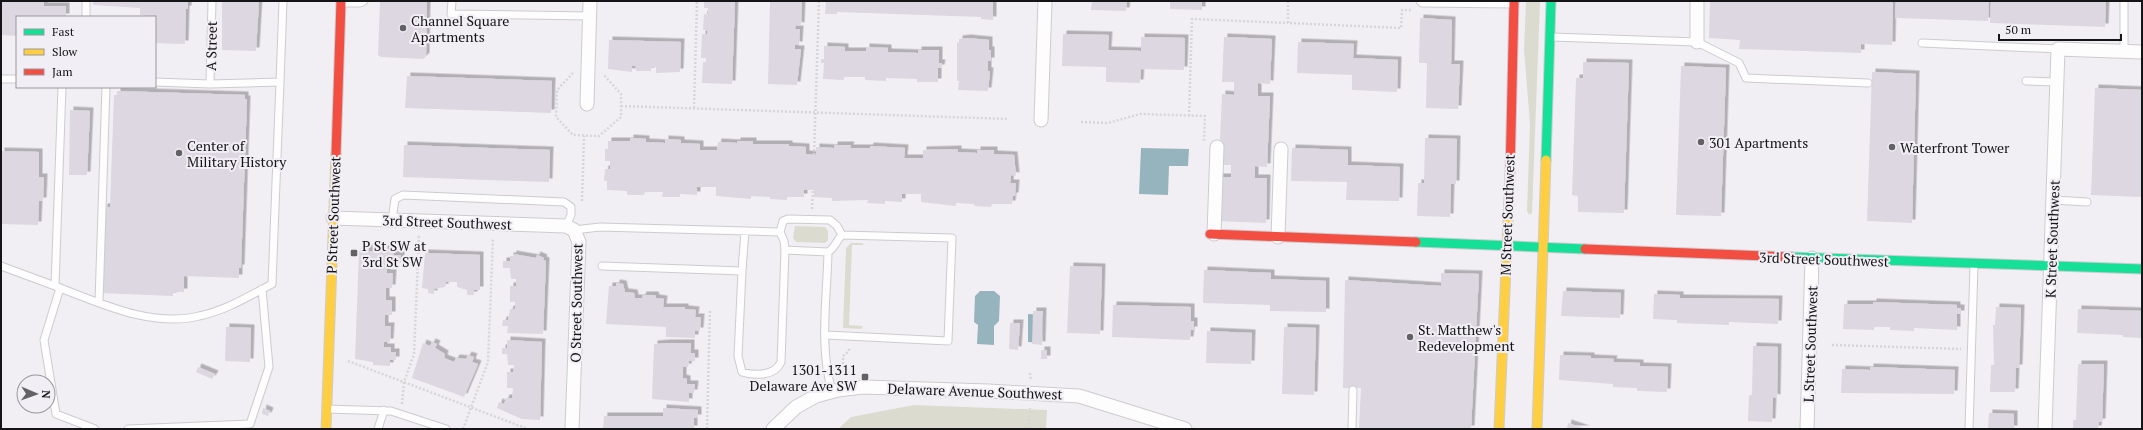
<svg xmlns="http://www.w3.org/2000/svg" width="2143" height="430" viewBox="0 0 2143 430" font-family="'PT Serif',serif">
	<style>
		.green { fill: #dbdccf }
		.water { fill: #96b4bd }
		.building { fill: #dcd7e0; filter: url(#shadow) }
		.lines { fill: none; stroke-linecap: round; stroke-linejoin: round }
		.lane-casing { stroke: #cdcbcf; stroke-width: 9 }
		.street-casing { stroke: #cdcbcf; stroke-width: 15 }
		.fast-casing { stroke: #cdcbcf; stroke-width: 11 }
		.slow-casing { stroke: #cdcbcf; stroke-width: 11 }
		.jam-casing { stroke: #cdcbcf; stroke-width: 11 }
		.path { stroke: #d7d6d7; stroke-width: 2.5; stroke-dasharray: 2 2; stroke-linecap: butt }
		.lane { stroke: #fdfdfd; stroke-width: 7 }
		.street { stroke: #fdfdfd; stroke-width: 13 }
		.fast { stroke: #16e098; stroke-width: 9 }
		.slow { stroke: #ffcf43; stroke-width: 9 }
		.jam { stroke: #f24e42; stroke-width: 9 }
		.poi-dot { fill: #626164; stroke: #f2eef5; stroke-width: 1.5 }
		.labels { text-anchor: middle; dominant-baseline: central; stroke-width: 4; stroke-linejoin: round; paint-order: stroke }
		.poi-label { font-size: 14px; fill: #151416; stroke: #f2eef5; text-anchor: start }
		.street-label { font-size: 14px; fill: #151416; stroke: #f2eef5 }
	</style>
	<defs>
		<filter id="shadow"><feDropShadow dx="3.5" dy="-3.5" stdDeviation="0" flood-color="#0004"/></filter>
	</defs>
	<rect width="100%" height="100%" fill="#f2eff4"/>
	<path class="green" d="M1526,1H1540L1532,213L1529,215L1527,211L1530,124L1524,50Z
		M795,226L825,227L828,231V240L825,243L796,242L793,238Z
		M851,243H862L864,245H852L849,325L863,326L861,329L843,328L846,248Z
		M914,405L1047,410L1046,429H838L851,417Z"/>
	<path class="water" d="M1141,148L1189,149L1188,166H1169L1168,195L1139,194Z
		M980,291H994L1000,296L999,321L994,326V345L977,344L978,325L974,322L975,296Z
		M1028,314L1043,315L1042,343L1028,342Z"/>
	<path class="building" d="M1,1H44V6H66V17H17V36L1,35Z
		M93,1H188V9H186L185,44L155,43V17L140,15V8L93,5Z
		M222,1H259L256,51L222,50Z
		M380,1H427L426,56L423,59L381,57L378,55Z
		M704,1H735L732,84L702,83L703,62H706V58H701L702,34H707V30H703L704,14L708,15V8H704Z
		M770,1L802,2L801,26L796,25L795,29H800L799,45H795V49H801L797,85L768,84Z
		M826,1H993V20L981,19V17L837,12V14H825Z
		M1092,1H1127L1126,11L1091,10Z
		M1170,1H1202V10L1170,9Z
		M1710,1H1893L1892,45L1861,44V53L1739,49L1740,40L1709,38Z
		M1896,1H1989L1988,21L1895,18Z
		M1991,1H2106L2105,27L1990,23Z
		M1420,18L1452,20L1451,64H1460L1458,109L1426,108L1427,63H1419Z
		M1063,34L1109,35L1108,50L1141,51V37L1185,38L1184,70L1141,69L1140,83L1106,82V67L1062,66Z
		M1224,37L1272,39L1270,84L1258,83V96H1270L1267,167L1255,166V178H1267L1266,223L1217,221L1219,177H1231V165H1219L1222,94L1234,95V82H1222Z
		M967,38L989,40V50H991V61H988V71H990L988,91L958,90L959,81H957V42L959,43V39Z
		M609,40L681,42L680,72L656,73V67H651V71H636V66H632V72L608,69Z
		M1298,42L1354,44L1353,58L1398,60L1397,92L1352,90V75L1297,73Z
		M824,46L845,47V51H866V47L888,48V52L918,53V50H939V63H942L941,68H938V82H917V79L886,78V81L865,80V77H844V80L823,79L824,63H821V59H824Z
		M1583,62L1629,63L1624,213L1578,212V196L1572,195L1576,78H1583Z
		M1681,66L1726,68L1721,216L1676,215Z
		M1872,72L1916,74L1912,223L1867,221Z
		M407,76L552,81L551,113L405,108Z
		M2095,88L2142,90V197L2091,195Z
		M117,91L245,95V99H247L241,268H239V278L184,276V292H173V296L101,293L104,207H110L114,95H117Z
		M70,110L90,111L87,175H69Z
		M630,138L646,139V142L665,143V139L681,140V143L700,144V150H717L718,142L737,143V141H753V144H789V146L806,147V154L816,155V147L834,148V145H851L850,148H870V146L905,148L904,158H923V150L958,149V152L977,153V150H994V154L1014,155L1016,176L1011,175L1010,183H1016L1015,196H1013L1012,204H992L991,207L974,206V204L956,203V206L921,202V194H902V202L885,201V204L867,203L868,200L832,201V198L814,197V190H804V197H787V200L770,199V197L751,196V199L716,196V187H697V195L680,194V197H662L663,192H645L644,195H627V191L607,190V181H604L605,169H610V161H605V149H608V141H630Z
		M1425,138L1457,139L1456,184H1451L1450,217L1417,216L1418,183H1424Z
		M404,145L550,150L549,182L403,177Z
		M1292,148L1348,150V165L1400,167L1399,201L1346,200L1347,182L1291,181Z
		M1,151L39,152V177H44L43,201H39L38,225L1,224Z
		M361,248H369V251L384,252V249H392L394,255H401V263L394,262V267H387V273H393L392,288H386V300H392V315H385V326H391L390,342H384V347H391V352H396V360H390V366L373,365V362L355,359L359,251H360Z
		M425,253L480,255V290H474V295H467V290L457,287V282H446L445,287L434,289V294L428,293V289L422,288Z
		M513,254L536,258L537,255L544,258L543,260L546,261L543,334L507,333L508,326H502L503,320H508L510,309H515V302H510V286H516V279H511L510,268H503V261H510V256H513Z
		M1070,266L1102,267L1100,334L1067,333Z
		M1204,270L1271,273V279L1326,281V312L1270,311V305L1203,303Z
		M1441,273L1479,274L1471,429H1359L1361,388H1343L1345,280L1441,286Z
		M616,283L623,284L625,292L634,293L635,298H642L643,295H655L656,298L664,299L663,307H685V309L696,310L695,317H701L700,331H695V338L666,337V327L606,324L609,286H616Z
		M1563,291L1621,293L1620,318L1561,316Z
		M1654,294L1680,295V298L1779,299L1778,324L1729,322V325L1677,323V320L1653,319Z
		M1873,302L1957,305V308H1961V314H1957V330L1914,328V331L1890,330V327H1874V330L1843,329L1844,304H1873Z
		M1113,305L1191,307V321H1194V330H1191L1190,340L1112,337Z
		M1996,307L2021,308L2019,368H2016L2015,392H1990L1991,365H1994L1993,325H1995Z
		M2078,309L2142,311V338L2123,337V335L2077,333Z
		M1033,311H1043L1042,345L1032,344Z
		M1010,323H1020L1018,350L1009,349Z
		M226,327L251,328L250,362L225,361Z
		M1284,327L1316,328L1314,395L1282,394Z
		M1207,331L1252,333L1251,364L1206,363Z
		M507,340L542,342L540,420L522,419L497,408L499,402L504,404L506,398H512L513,388H507V372H513L514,365H508L507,354H502V348H507Z
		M432,342L437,344L435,348L445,354L444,358L454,362L456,358L466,359L468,355L474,357L472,362L478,364L464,397L412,378L423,343L430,346Z
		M666,343H691V353H695V361H689L688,367H683V378L687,379V384H695L694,393H689V402L652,399L654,344Z
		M1753,346L1778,347L1777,398L1773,397L1772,422L1748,421L1749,395H1752Z
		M1041,350H1047V359H1041Z
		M1560,355L1591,356V358L1614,359L1613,362L1640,363V366L1668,367L1667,392L1637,391V388L1613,387V384L1559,380Z
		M2078,364H2104L2102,422H2099L2098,429H2073V420H2076Z
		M198,367L215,374L212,379L196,372Z
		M1870,367L1955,370L1954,394L1841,393L1842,369L1870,370Z
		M263,408L270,411L268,416L262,414Z
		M663,408L698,410V418H694V429H603L604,416H663Z
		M1989,413L2014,414V429H1988Z
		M1568,423L1586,429H1567Z"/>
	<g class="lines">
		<defs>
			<path id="lane" d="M452,1L451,14L590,16
				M1420,1L1422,3L1513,4
				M341,3H360L364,1
				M86,17V1
				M1552,37L1697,42L1739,63L1746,78L1868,83
				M1922,43L2058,49
				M2124,52V1
				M1,79H17
				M2026,81L2057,82
				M155,82L210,84L212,1
				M210,84L280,82L283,1
				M2053,200L2087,202
				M392,220L395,199L403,195L564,202L571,207V215L566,226
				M574,230L600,227L780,232L783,221L788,219L830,220L837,226L842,235L952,238L948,341L826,335
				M780,232L784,241L785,250L828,252
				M1,266L55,286L62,87
				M602,266L742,271L738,356L742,372C755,376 775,376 781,362L785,250
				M742,271L745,231
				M55,286C100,303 151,328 199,316C225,311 249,296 272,284L280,82
				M60,288L44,340L56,414L95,429
				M99,302L106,87
				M832,391C819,348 827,298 828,252C835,248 836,241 842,235
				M326,409L391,411L446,429
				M128,429L250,424L269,367L262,289
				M378,429L384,410
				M1352,429L1353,390
				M1969,429L1974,265"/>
			<path id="street" d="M1697,42V1
				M587,104L590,1
				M1041,120L1045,1
				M333,218L566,226L574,230L579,242L572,429
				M1214,234L1217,147
				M1278,237L1281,149
				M773,429L796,407L816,396L838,390L863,387L988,391L1079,396L1185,429
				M1807,429L1812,258
				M2045,429L2058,49L2142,52"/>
			<path id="fast" d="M1546,160L1551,1
				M1416,242L1585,249
				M1792,257L2142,269"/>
			<path id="slow" d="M326,429L336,154
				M1499,429L1510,175
				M1537,429L1546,160"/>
			<path id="jam" d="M336,154L341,1
				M1510,175L1514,1
				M1210,234L1416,242
				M1585,249L1792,257"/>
		</defs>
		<use href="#lane" class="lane-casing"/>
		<use href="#street" class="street-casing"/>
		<use href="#fast" class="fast-casing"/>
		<use href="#slow" class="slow-casing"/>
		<use href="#jam" class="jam-casing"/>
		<path class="path" d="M1288,1V23L1401,28L1402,10H1412
			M573,73L557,90L556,117L573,135L599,136L621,117V94L603,74
			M621,106L1009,119
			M694,108L697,1
			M1189,116L1192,19L1288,23
			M1081,122L1108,123L1140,114L1205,116L1204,141
			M814,155L819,1
			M582,201L584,136
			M812,209L813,190
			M1832,345L1961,349
			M348,361L528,429
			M843,368V356L849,351V347
			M1030,373L1031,381
			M402,404L404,382L414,354L419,235
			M463,429L488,362L493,238
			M707,429L710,309
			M1029,429L1030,408"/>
		<use href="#lane" class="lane"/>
		<use href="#street" class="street"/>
		<use href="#fast" class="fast"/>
		<use href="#slow" class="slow"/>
		<use href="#jam" class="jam"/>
	</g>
	<g class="poi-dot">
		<circle cx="403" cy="28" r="4"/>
		<circle cx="1701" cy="142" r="4"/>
		<circle cx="1892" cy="147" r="4"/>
		<circle cx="179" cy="153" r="4"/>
		<rect x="350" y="249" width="8" height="8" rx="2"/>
		<circle cx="1410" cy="337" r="4"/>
		<rect x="861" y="373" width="8" height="8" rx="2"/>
	</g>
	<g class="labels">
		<g class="poi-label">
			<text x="411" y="20">Channel Square<tspan x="411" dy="16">Apartments</tspan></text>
			<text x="1709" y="142">301 Apartments</text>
			<text x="187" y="145">Center of<tspan x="187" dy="16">Military History</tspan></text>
			<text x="1900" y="147">Waterfront Tower</text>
			<text x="362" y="245">P St SW at<tspan x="362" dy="16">3rd St SW</tspan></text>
			<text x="1418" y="329">St. Matthew's<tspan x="1418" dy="16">Redevelopment</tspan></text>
			<text x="857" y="369" text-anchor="end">1301-1311<tspan x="857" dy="16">Delaware Ave SW</tspan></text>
		</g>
		<g class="street-label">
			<text transform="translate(211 46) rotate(-89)">A Street</text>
			<text transform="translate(333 215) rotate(-88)">P Street Southwest</text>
			<text transform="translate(1507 215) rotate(-88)">M Street Southwest</text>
			<text transform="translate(447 222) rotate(2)">3rd Street Southwest</text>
			<text transform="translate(2052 239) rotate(-88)">K Street Southwest</text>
			<text transform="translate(1824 259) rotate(2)">3rd Street Southwest</text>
			<text transform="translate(576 303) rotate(-89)">O Street Southwest</text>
			<text transform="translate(1810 344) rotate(-88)">L Street Southwest</text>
			<text transform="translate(975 391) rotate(2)">Delaware Avenue Southwest</text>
		</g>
	</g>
	<rect width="2143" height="430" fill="none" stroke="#151416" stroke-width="4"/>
	<rect x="16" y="16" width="140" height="72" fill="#f2eef5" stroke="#9a979c"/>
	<rect x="24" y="29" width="20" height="6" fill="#16e098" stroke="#9a979c"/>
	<text x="52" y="36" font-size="12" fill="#151416">Fast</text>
	<rect x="24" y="49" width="20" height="6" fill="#ffcf43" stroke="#9a979c"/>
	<text x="52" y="56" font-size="12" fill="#151416">Slow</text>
	<rect x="24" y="69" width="20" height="6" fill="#f24e42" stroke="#9a979c"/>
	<text x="52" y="76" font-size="12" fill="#151416">Jam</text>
	<g transform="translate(36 394) rotate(92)"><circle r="19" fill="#f2eef5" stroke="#9a979c"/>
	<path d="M0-3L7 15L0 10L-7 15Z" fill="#626164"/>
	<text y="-6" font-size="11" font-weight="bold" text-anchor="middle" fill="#151416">N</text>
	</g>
	<path d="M1999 34v6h122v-6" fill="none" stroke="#151416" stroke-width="2"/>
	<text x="2005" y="34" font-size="12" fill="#151416" stroke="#f2eef5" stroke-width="3" paint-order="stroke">50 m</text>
</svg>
